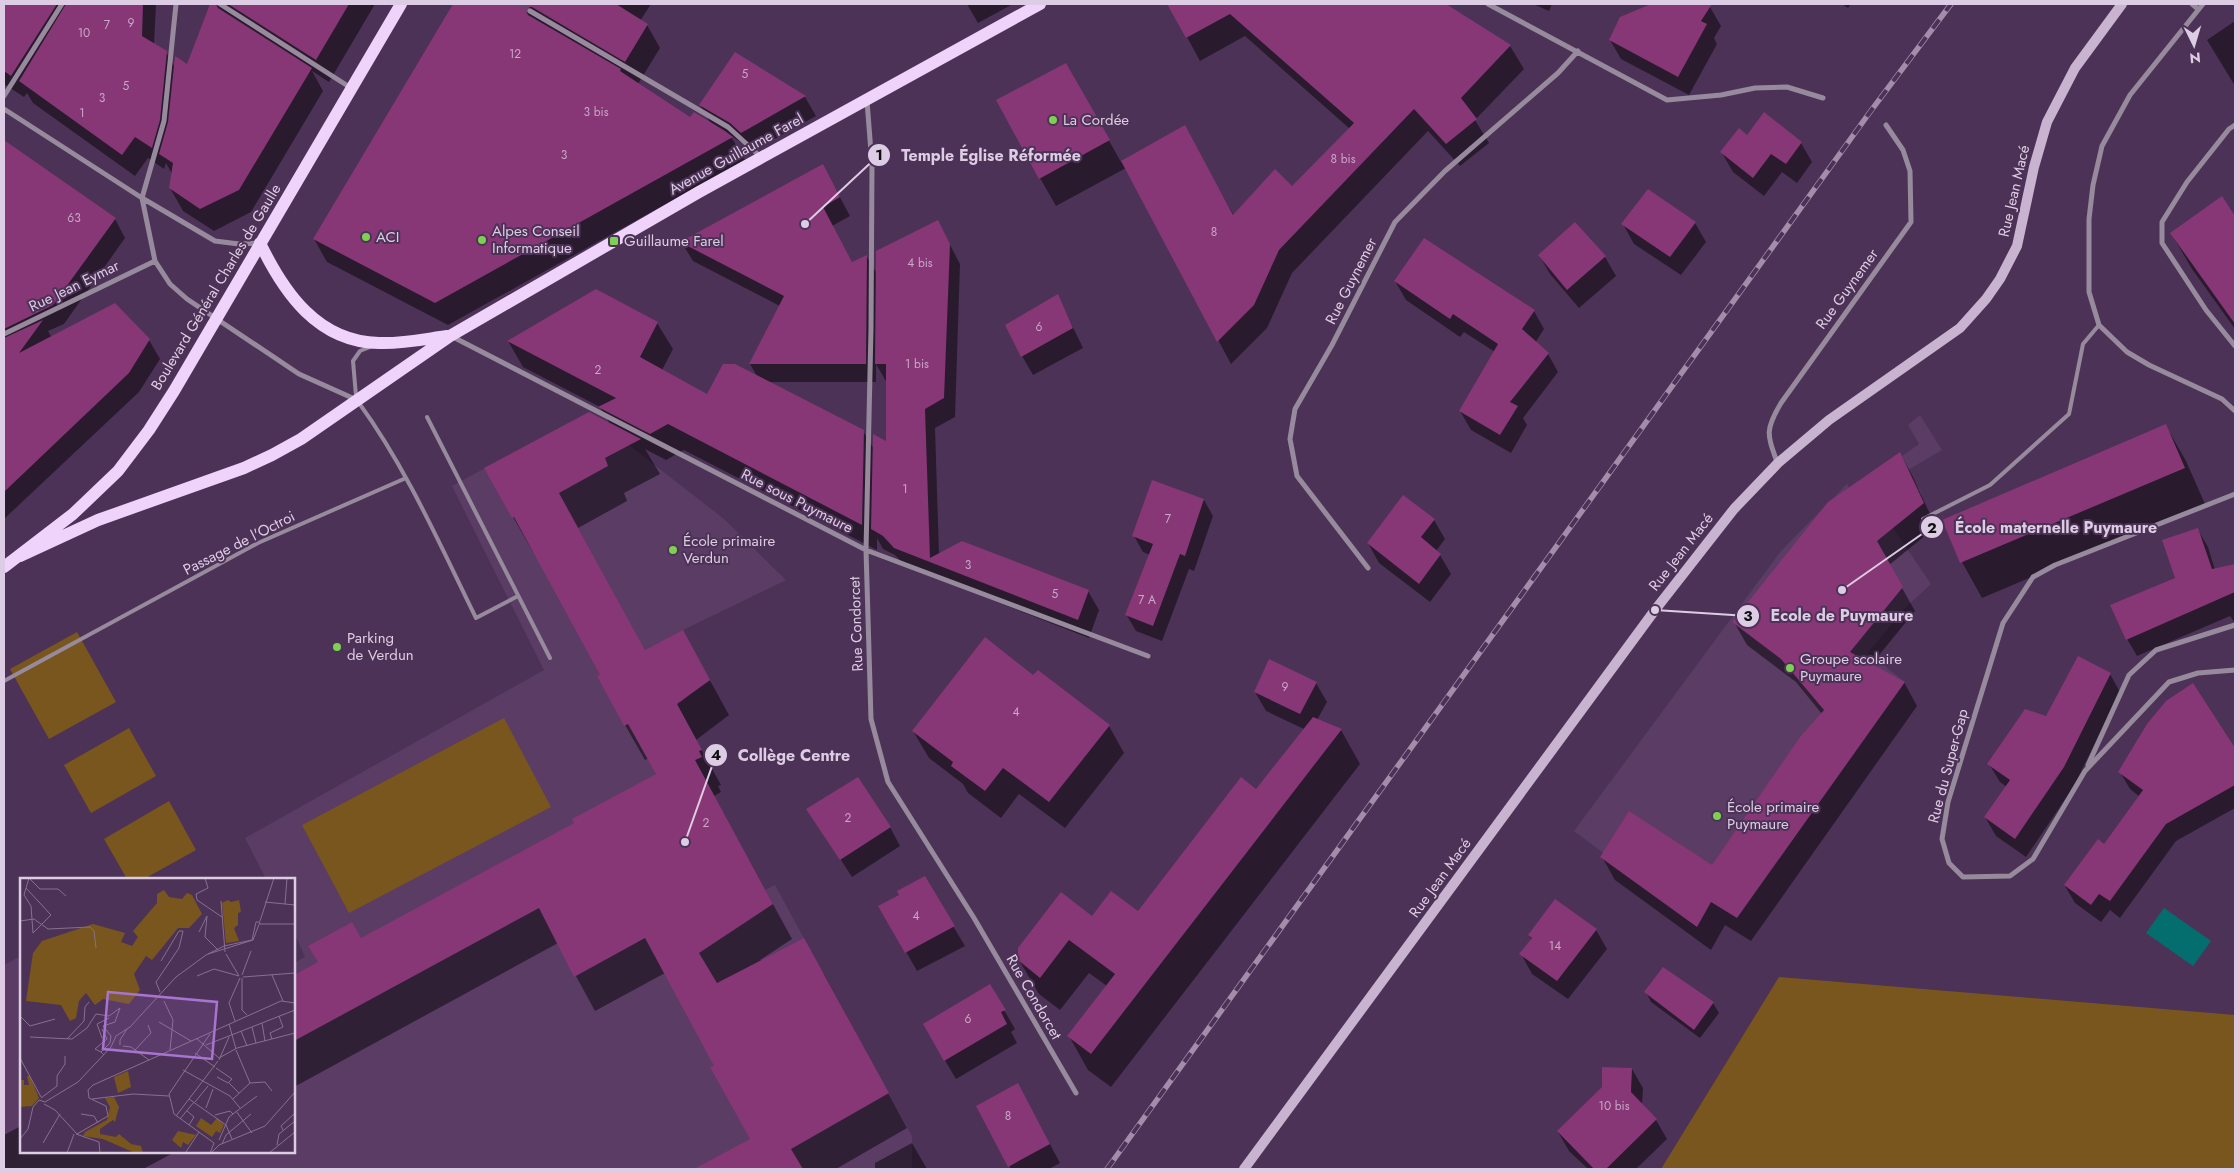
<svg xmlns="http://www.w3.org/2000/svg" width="2239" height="1173" viewBox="0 0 2239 1173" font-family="Jost,sans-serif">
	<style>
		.built { fill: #5a3c65 }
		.green { fill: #78561d }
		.water { fill: #046e6f }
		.shadow { fill: #0007; fill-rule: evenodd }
		.building { fill: #873676 }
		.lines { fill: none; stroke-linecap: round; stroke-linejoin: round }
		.street-tunnel { stroke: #63496c; stroke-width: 5; stroke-dasharray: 5 2.5; stroke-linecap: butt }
		.lane { stroke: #978a9c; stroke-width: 4 }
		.street { stroke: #978a9c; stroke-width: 5 }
		.secondary { stroke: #c8b3d1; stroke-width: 10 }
		.primary { stroke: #efd3fa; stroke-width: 12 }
		.rail-casing { stroke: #a28daa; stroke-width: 5.5 }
		.rail { stroke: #4d3257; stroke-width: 4; stroke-dasharray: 11; stroke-linecap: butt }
		.poi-dot { fill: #7ed053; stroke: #4d3257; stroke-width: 2 }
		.labels { text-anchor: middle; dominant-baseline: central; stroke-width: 4; stroke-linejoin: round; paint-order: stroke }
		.number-label { font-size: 12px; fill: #c8a7c8 }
		.poi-label { font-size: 15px; fill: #ddcde4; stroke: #4d3257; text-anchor: start }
		.street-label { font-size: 15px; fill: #ddcde4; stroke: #4d3257 }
		.inset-road { fill: none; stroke: #87708f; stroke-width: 1 }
		.view { fill: #a774d0; fill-opacity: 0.15; stroke: #a774d0; stroke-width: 2.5 }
		.inset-edge { fill: none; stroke: #ddcde4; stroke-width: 2.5 }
		.leader { fill: none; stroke: #ddcde4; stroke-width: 2 }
		.callout-dot { fill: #ddcde4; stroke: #4d3257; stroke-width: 2 }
		.mark-label { font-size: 15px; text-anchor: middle; font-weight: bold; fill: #111 }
		.callout-label { font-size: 16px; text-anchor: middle; font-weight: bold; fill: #ddcde4; stroke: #4d3257; stroke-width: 4; stroke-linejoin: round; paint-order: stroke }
	</style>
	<rect width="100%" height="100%" fill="#4d3257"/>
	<path class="built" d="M1920,415L1942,450L1908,470L1922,494L1887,519L1931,584L1904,609L1868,653L1905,682L1734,914L1711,897L1693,920L1574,831L1781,551L1847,484L1852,492L1919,444L1908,425Z
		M570,422L629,445L724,519L786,580L683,630L711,681L682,697L684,700L677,705L702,750L699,751L702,757L695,761L765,890L775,885L912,1136V1169H4V965L21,956V1152H294V963L305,957L294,933V879H266L245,838L544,670L452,486Z"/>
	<path class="green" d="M77,632L116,702L49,739L10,669Z
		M504,718L551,807L349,913L302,825Z
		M129,728L156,776L91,813L64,765Z
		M169,801L196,850L144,879H127L104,839Z
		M1779,977L2235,1015V1169H1661Z"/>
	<path class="water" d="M2164,908L2211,941L2193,966L2146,933Z"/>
	<path class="shadow" d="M4,4H156L154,45L166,52L175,68L188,66L212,4H375L329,82L312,71L323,91L251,212L214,231L183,211L170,188L172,174L166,163L164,169L148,158L135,176L33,103L27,93L24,97L4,84Z
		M454,4H651L640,21L647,25L660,48L638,84L691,119L711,124L700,105L735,54L805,97L816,116L753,151L730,135L745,160L448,325L327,262L314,239Z
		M967,4H1013L978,23Z
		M1169,4H1292L1315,24L1321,4H1445L1510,46L1524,69L1475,120L1489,143L1460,166L1428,131L1292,273L1267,328L1231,364L1126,168L1056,206L1040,178L1066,64L1121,162L1184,127L1234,216L1292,187L1350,129L1245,36L1200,61Z
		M1533,4H1552L1549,11Z
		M1654,4H1662L1674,10L1678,4H1704L1710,7L1721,26L1714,38L1717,44L1689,95L1621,59L1610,40L1621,18Z
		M1842,4H1851L1848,8Z
		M2235,21V86L2207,40Z
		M1764,114L1801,143L1812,162L1797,183L1782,172L1764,196L1733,172L1722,153L1747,136Z
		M4,142L115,219L125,238L64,324L48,331L52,338L149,340L160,359L139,392L4,519V362L5,361L4,359Z
		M833,184L850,216L832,226L852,263L867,257L877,274L948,241L960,264L955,417L935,428L939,555L1088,591L1099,610L1089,638L907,567L895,555L883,549L877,538V550L684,450L666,460L645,449L660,474L624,493L627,501L578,528L645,651L702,666L729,715L696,740L721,785L718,786L721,792L714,796L792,939L760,960L824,974L907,1128L836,1169H697L751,1139L716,1066L665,973L595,1011L558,943L294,1087V976L576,823L657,774L649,758L645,760L625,725L601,675L534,551L533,552L513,517L610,424L600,407L523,367L508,341L657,323L673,349L662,370L708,396L758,378L750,364L780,306L693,261L682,243ZM876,364L887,383L888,443L874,449L863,431L767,382H876Z
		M2222,198L2235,218V329L2192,269L2171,233Z
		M1575,223L1605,257L1616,276L1579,308L1550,274L1539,255Z
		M1695,223L1706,242L1681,275L1634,244L1623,224Z
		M1395,281L1534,311L1544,329L1535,343L1548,354L1558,372L1523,418L1527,425L1511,453L1471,430L1460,411L1495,352L1464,332L1460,337L1406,300Z
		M1058,296L1083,348L1033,375L1022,356Z
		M2166,426L2186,461L2205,504L1982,598L1962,562Z
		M1900,453L1913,477L1936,527L1889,565L1915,611L1871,665L1904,682L1917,706L1751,941L1725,925L1711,950L1615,880L1602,857L1712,867L1822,714L1796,682L1747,645L1734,622Z
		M1403,497L1434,520L1445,539L1436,551L1440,555L1451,574L1430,602L1379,563L1368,543Z
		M1204,500L1213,516L1194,571L1189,569L1162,641L1136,631L1126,614L1150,555L1143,552L1134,536Z
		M2198,530L2208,547L2215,570L2235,565V623L2230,616L2137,656L2127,639L2177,579Z
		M2110,674L2120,692L2074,786L2026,857L1996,836L1985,817L2007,787L2000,782L1989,764L2047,718Z
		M1033,676L1109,726L1124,753L1065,828L1019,794L1001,818L968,793L963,784L929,758L913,731Z
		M1316,683L1327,702L1317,720L1341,730L1360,764L1111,1087L1088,1070L1069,1036L1107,986L1089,973L1060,1010L1039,994L1019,960L1093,918L1138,913L1256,791L1304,729L1266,711L1255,692Z
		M2193,684L2235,751V808L2176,841L2120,918L2110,910L2101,922L2075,903L2065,886L2104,846L2140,797L2130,789L2120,772Z
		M808,809L890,827L900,846L852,877Z
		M924,878L965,946L917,971L880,906L901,895Z
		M1556,901L1596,930L1607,949L1568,999L1532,974L1521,954L1532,940L1529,935Z
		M1664,968L1713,1003L1719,1013L1700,1038L1651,1002L1646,992Z
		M1004,1010L1015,1029L1011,1032L1017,1043L956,1079L924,1025Z
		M1632,1069L1643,1088L1642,1105L1656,1120L1667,1139L1636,1169H1588L1569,1151L1558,1132Z
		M1028,1103L1060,1163L1049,1169H1011L977,1107Z
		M21,1126V1152H175L143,1169H4V1135Z
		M912,1143L927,1169H875V1163Z"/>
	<path class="building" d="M4,4H57L11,76L4,71Z
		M66,4H143L142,36L167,51L160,120L152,148L135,137L122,155L19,81Z
		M210,4H216L218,8L312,68L239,190L200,209L169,188L173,163L159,154L168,122L175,56L187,64Z
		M228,4H349L316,60Z
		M453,4H616L648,24L625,62L532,7H527L526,11L528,15L621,69L620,71L690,117L694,112L725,131L733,137L435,303L313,239Z
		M1167,4H1446L1511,45L1461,98L1477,119L1446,144L1414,109L1279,250L1254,305L1217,342L1121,161L1185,125L1233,215L1275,169L1292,186L1354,123L1230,14L1186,38Z
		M1651,4H1712L1701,21L1707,24L1678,77L1609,40L1620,17Z
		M735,52L806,96L741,133L730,123L699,105Z
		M1066,63L1110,140L1039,179L996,100Z
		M1764,112L1802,142L1786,164L1771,154L1753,178L1720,152L1739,128L1747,135Z
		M4,140L116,218L53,305L4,329Z
		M823,164L840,197L823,207L852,262L867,255L866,364H749L784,296L680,242Z
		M1648,189L1696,222L1670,257L1621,224Z
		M2222,196L2235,216V324L2170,233Z
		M938,220L950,244L944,398L925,409L930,558L962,541L1089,590L1078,620L894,548L883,536L871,529L873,434L886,441V364H875L876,251Z
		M1575,222L1606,256L1567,290L1538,255Z
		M1424,238L1535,310L1522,329L1549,353L1510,402L1518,406L1500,435L1459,411L1498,344L1453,314L1450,319L1394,281Z
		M596,289L658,322L640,357L707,394L723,364H735L864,430L862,525L668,424L650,434L598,407L616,398L507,341Z
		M1058,294L1073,328L1021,357L1005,325Z
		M115,303L150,339L129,373L4,492V338L43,320L19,353Z
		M589,412L641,439L605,458L608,466L559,493L645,650L683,630L710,680L677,704L702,750L699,751L702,757L695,760L773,904L699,953L717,983L804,938L889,1093L791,1149L803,1169H694L750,1139L710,1067L714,1066L645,938L574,977L539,908L294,1041V975L318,962L308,946L352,922L361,938L574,823L572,819L656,774L628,724L624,726L597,676L600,675L514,517L512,518L484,468Z
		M2166,424L2185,468L1960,563L1942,520Z
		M1900,452L1924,503L1877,541L1903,587L1850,652L1905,682L1737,918L1711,902L1697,927L1600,857L1629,811L1712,865L1800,737L1824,710L1781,659L1732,622L1828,502Z
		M1152,480L1204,499L1185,556L1180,554L1153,626L1125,615L1153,544L1132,536Z
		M1403,495L1435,519L1421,537L1441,554L1419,584L1367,543Z
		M2198,528L2212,569L2235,564V592L2126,640L2110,605L2175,578L2162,540Z
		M985,637L1033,675L1038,670L1110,725L1049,802L1003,768L985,791L951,766L953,762L912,731Z
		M2078,656L2111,673L2064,767L2015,839L1984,817L2010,780L1987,764L2025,709L2046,716Z
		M1269,659L1317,682L1300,714L1254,692Z
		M2193,683L2235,748V785L2166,824L2110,901L2099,894L2091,905L2064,885L2098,839L2104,844L2143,790L2118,772L2147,724L2166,701Z
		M1313,717L1342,729L1091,1054L1067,1036L1115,974L1069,940L1040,978L1018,960V948L1061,892L1092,916L1111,891L1138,911L1241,777L1256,789Z
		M858,777L891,827L840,860L806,809Z
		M925,876L955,926L905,953L878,906L899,895L897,891Z
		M1555,899L1597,929L1557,981L1519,954L1532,938L1528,935Z
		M1663,967L1714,1002L1694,1030L1644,992Z
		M990,984L1006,1010L1001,1012L1007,1024L944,1061L923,1024Z
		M1602,1067L1632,1068L1631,1092L1657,1119L1606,1169H1594L1557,1131L1602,1087Z
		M1018,1083L1050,1144L1008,1167L976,1106Z"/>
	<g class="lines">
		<path class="street-tunnel" d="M519,4L530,11"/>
		<path class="lane" d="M356,396L353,361L360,351L372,346
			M359,403C407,469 440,545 476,618L518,596
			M427,417L550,658
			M1923,519L1990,485L2069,414L2083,344L2099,325
			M4,681L258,543L406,478"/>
		<path class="street" d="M176,4L164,121L142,198L215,241L239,244L259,243
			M220,4L351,88
			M1488,4L1667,100L1721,95L1755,88L1787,87L1823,98
			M2192,4L2198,9
			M2203,4L2130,95L2102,146L2093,185L2089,219V292L2099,325L2127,352L2149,365L2222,399L2235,411
			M530,11L728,127L762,158
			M4,96L62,4
			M867,101L872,165L871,329L866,550L871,719L888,782L974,918L1076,1093
			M4,109L142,198L155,261L170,284L187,299L299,374L357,400
			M2235,125L2229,129L2187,182L2162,222V243L2206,310L2235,346
			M4,334L155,261
			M453,337L866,550L1148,656
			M1777,462C1767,434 1765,430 1781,403L1911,222L1910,171L1903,150L1886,125
			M2235,494L2055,565L2033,577L2003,623L1948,802L1942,839L1949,863L1963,877L2010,876L2033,859L2085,771L2169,682L2198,673L2235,670
			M1368,568L1297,476L1290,439L1295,409L1332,345L1395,222L1445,171L1558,73L1578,51
			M2088,765L2129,675L2156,650L2235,625"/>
		<path class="secondary" d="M1244,1169L1655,610L1734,509L1778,463L1829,420L1960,328L1986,299L2000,279L2017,246L2034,167L2047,122L2075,68L2122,4"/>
		<path class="primary" d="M260,243C284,293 318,342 379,343C402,344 425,339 447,336
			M20,556L98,520L244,468L272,455L301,439L450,336L699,192L1040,4
			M4,567L73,514L118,471L149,430L174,391L401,4"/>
		<defs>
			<path id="rail" d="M1107,1169L1870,112L1951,4"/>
		</defs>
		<use href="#rail" class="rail-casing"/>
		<use href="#rail" class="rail"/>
	</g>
	<g class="poi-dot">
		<circle cx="1053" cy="120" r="5"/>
		<circle cx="366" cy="237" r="5"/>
		<circle cx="482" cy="240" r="5"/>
		<rect x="609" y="236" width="10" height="10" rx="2.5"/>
		<circle cx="673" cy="550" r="5"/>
		<circle cx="337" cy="647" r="5"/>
		<circle cx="1790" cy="668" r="5"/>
		<circle cx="1717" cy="816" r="5"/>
	</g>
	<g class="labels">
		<g class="number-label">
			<text x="131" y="23">9</text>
			<text x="107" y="25">7</text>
			<text x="84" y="33">10</text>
			<text x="515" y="54">12</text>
			<text x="745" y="74">5</text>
			<text x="126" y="86">5</text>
			<text x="102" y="98">3</text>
			<text x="596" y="112">3 bis</text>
			<text x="82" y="113">1</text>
			<text x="564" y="155">3</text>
			<text x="1343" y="159">8 bis</text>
			<text x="74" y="218">63</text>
			<text x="1214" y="232">8</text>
			<text x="920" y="263">4 bis</text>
			<text x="1039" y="327">6</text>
			<text x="917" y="364">1 bis</text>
			<text x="598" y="370">2</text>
			<text x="905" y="489">1</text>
			<text x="1168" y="519">7</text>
			<text x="968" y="565">3</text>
			<text x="1055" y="594">5</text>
			<text x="1147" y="600">7 A</text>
			<text x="1285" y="687">9</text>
			<text x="1016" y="712">4</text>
			<text x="848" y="818">2</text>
			<text x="706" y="823">2</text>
			<text x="916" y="916">4</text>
			<text x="1555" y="946">14</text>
			<text x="968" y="1019">6</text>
			<text x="1614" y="1106">10 bis</text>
			<text x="1008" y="1116">8</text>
		</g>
		<g class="poi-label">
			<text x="1063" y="120">La Cordée</text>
			<text x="492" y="231">Alpes Conseil<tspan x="492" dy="17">Informatique</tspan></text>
			<text x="376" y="237">ACI</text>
			<text x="624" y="241">Guillaume Farel</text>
			<text x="683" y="541">École primaire<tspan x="683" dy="17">Verdun</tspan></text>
			<text x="347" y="638">Parking<tspan x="347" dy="17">de Verdun</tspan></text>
			<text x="1800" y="659">Groupe scolaire<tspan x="1800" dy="17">Puymaure</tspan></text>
			<text x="1727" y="807">École primaire<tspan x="1727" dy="17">Puymaure</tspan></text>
		</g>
		<g class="street-label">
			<text transform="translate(736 154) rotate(-29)">Avenue Guillaume Farel</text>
			<text transform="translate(2014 191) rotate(-77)">Rue Jean Macé</text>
			<text transform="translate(1351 281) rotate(-63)">Rue Guynemer</text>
			<text transform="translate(74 286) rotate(-26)">Rue Jean Eymar</text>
			<text transform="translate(216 287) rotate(-59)">Boulevard Général Charles de Gaulle</text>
			<text transform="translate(1847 289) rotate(-54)">Rue Guynemer</text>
			<text transform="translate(797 501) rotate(27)">Rue sous Puymaure</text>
			<text transform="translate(239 543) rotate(-27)">Passage de l'Octroi</text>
			<text transform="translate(1681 552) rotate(-52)">Rue Jean Macé</text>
			<text transform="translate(856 624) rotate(-92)">Rue Condorcet</text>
			<text transform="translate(1948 766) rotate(-75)">Rue du Super-Gap</text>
			<text transform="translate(1440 878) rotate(-54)">Rue Jean Macé</text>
			<text transform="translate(1034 997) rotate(60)">Rue Condorcet</text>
		</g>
	</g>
	<g transform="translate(20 878)">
		<rect width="275" height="275" fill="#4d3257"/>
		<path d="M144,12L149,19L162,21L167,15L172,17L182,36L169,50H158L132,82L126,78L114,96L120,112L109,126L83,121L75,127L66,115L59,123L56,140L50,143L41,127L6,123L13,75L22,63L73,46L105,55L101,64L112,68L118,59L113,53L137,25V16ZM208,22L211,24L219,22L221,34L218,35V47L214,50L219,63L206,65L202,25ZM108,193L111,209L98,215L94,199ZM7,198H10L19,220L12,228L0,229V202H4V207H9ZM94,219L99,229L95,244L93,242L80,251V256L96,259L99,256L111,266L121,268L123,275H115L83,261L63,258L65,254L87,242L90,229L85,220ZM181,240L191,247L197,240L204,247L200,255L196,253L192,259L176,248ZM158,253L176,257L168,267L163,264L161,270L152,262Z" fill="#78561d"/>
		<path class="inset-road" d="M9,0L20,11H38L46,18M185,0L188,10L176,16L177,22L202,39M6,10L31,37L13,55L11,28L4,17L9,0M201,23L205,74M245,24L275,27M265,26L267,0M0,43L14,41L28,51L70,49L74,53L76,70M240,43L254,0M240,46H275M179,54L187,38L185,59L198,72M206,76L219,98M222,97L231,73M252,97L263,123M177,98L194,91L219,98M223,99L275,95M222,100V132L227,137M140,114L136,104L159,70L163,53H159L141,83M144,123L153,142L150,172M0,138L10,148L35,141M215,143L209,125L220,100M139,144L171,163M242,145L245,163M209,146L216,171M232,149L236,165M221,153L227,168M190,156L149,216L154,236L194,265L190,275M10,159L52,161L67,150L76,136L89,138L100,130M82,160L77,146L89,140M176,160L199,180M47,161L64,143L65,129L69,124M252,161L250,155L263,149L259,138M100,167V162L107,151M186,167L275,132M103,168L111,169L129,182M115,172L131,155L128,147M216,172L230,205M81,174L75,171L87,161L82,151M175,175L195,189M84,177L81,174L90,165L91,158L83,148L95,144L100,130M0,180L21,219M199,180L217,170L275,155M199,182L209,159M196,190L212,201L208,205L197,199M163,192L210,218L220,230M208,204L219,215M230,205L245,204L252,213M21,220L37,208V198L45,186V178M72,221L113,216L149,218M169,221L206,247L212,261M213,221L230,205M25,224L58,204L91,169L96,158L110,149L156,99L186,77L204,68L232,62L236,44H240L233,62L188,76M175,224L188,208M24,226L35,232L57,256L88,238L86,228L69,220L68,212L73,207L261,123L275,125M186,230L193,211M167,233L174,239L169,247M216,233L232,255M61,236L74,238L78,245M195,237L210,233L213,236M156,238L198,183M160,241L174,224M263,252L261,248L275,235M56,256L79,264L80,275M0,261L8,251L13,229L19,222L25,224M199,262L209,239L237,218M23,265L40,236M202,266L206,257L231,236M257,267L259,256L275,243M166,274L179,254M192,274L199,267L245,248L275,214M47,275L54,256M249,275L275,254"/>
		<path class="view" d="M88,114L197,124L192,181L83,171Z"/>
		<rect width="275" height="275" class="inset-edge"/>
	</g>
	<path class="leader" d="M805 224L879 155M1842 590L1932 527M1655 610L1748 616M685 842L716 755"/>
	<g class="callout-dot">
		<circle cx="805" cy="224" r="5"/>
		<circle cx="1842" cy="590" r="5"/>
		<circle cx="1655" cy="610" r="5"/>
		<circle cx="685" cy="842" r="5"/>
		<circle cx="879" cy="155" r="12"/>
		<circle cx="1932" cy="527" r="12"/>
		<circle cx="1748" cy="616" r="12"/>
		<circle cx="716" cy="755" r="12"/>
	</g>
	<g class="mark-label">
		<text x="879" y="160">1</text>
		<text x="1932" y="533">2</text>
		<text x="1748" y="621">3</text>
		<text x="716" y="760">4</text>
	</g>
	<g class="callout-label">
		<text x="991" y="161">Temple Église Réformée</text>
		<text x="2056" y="533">École maternelle Puymaure</text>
		<text x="1842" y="621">Ecole de Puymaure</text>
		<text x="794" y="761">Collège Centre</text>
	</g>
	<rect width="2239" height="1173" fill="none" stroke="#ddcde4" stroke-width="10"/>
	<g transform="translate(2194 45) rotate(175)" stroke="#4d3257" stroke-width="4" paint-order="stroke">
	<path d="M0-4L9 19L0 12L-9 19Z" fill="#ddcde4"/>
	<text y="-8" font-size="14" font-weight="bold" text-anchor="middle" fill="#ddcde4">N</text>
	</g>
</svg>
